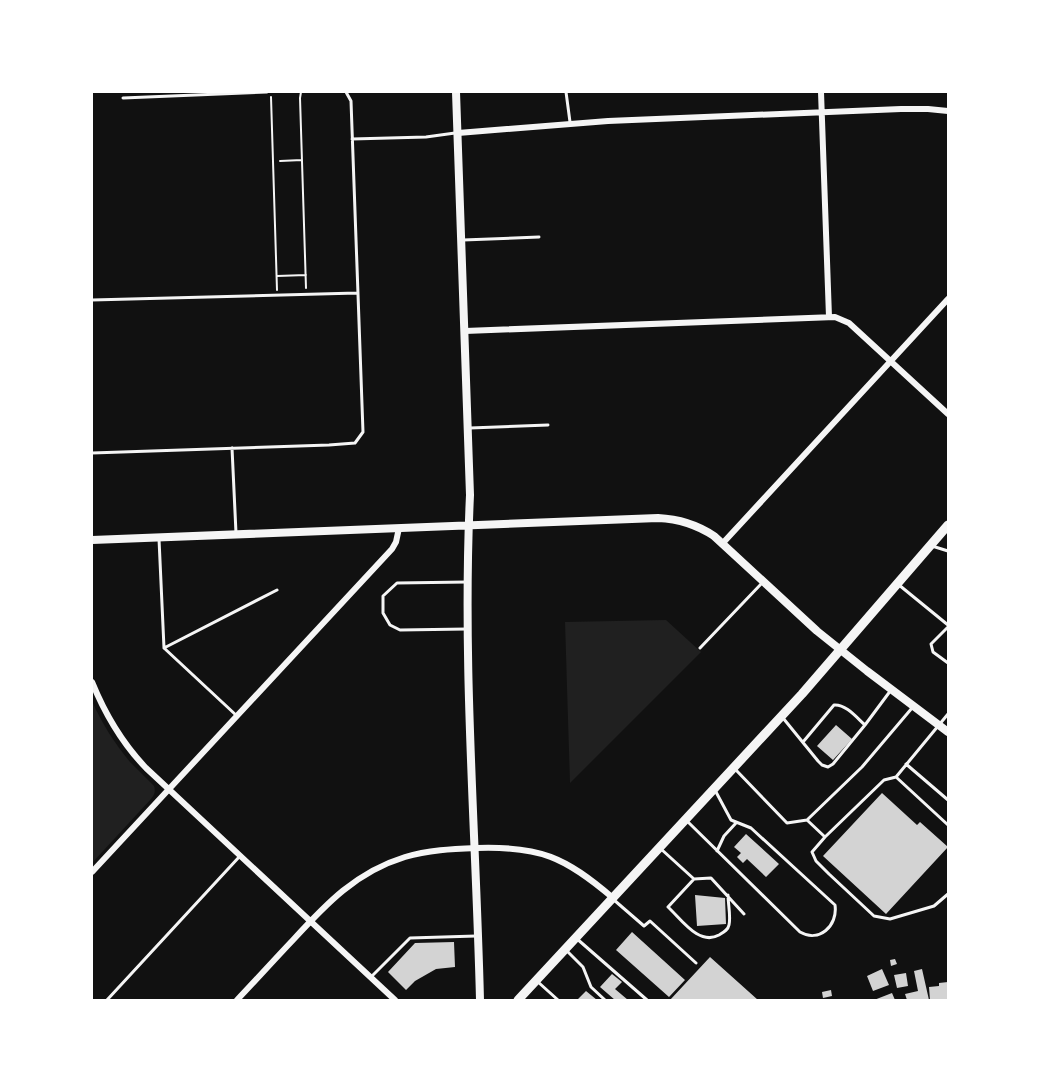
<svg xmlns="http://www.w3.org/2000/svg" width="1040" height="1092" viewBox="0 0 1040 1092" font-family="'Fira Sans',sans-serif">
	<style>
		.green { fill: #202020 }
		.building { fill: #d3d3d3 }
		.lines { fill: none; stroke-linecap: round; stroke-linejoin: round }
		.path { stroke: #f5f5f5; stroke-width: 2 }
		.service { stroke: #f5f5f5; stroke-width: 3 }
		.minor { stroke: #f5f5f5; stroke-width: 6 }
		.secondary { stroke: #f5f5f5; stroke-width: 8 }
		.primary { stroke: #f5f5f5; stroke-width: 9 }
	</style>
	<rect width="100%" height="100%" fill="#111"/>
	<path class="green" d="M666,620L701,652L570,783L565,622Z
		M92,701C101,722 115,744 130,762C138,770 146,778 154,786C156,792 154,795 151,799L92,863Z"/>
	<path class="building" d="M836,725L852,739L833,760L817,746Z
		M882,793L917,825L920,822L948,847L886,914L823,856Z
		M746,834L779,864L766,877L747,859L743,863L737,857L741,853L734,847Z
		M695,895L725,898L726,924L697,926Z
		M632,932L685,980L669,997L616,950Z
		M454,942L455,967L436,969L415,981L406,990L388,972L415,943Z
		M710,957L758,1000H670Z
		M895,959L897,964L891,966L890,960Z
		M882,969L889,985L873,991L867,976Z
		M922,969L929,1000H907L905,994L918,991L914,971Z
		M906,973L908,986L897,988L894,975Z
		M612,974L622,982L615,989L628,1000H615L600,987Z
		M948,982V1000H930L929,987L939,986V983Z
		M831,990L832,996L823,998L822,992Z
		M586,991L597,1000H577Z
		M892,993L895,1000H874Z"/>
	<g class="lines">
		<path class="path" d="M301,92L300,98L306,288
			M271,97L277,290
			M280,161L302,160
			M277,276L306,275"/>
		<path class="service" d="M566,92L570,122
			M123,98L267,92
			M352,139L426,137L455,133
			M463,240L539,237
			M92,300L357,293
			M470,428L548,425
			M232,448L236,533
			M92,453L329,445L355,443L363,432L351,101L346,92
			M159,539L164,648L237,716
			M932,546L948,551
			M467,582L397,583L383,596V613L390,625L400,630L467,629
			M899,585L948,625
			M948,627L931,644L933,652L948,663
			M164,648L277,590
			M700,648L762,583
			M948,714L896,777L948,825
			M783,718L818,761L822,765L828,767L833,764L865,725L891,690
			M803,742L834,705C846,704 857,718 865,725
			M906,764L948,800
			M735,769L787,823L807,820L862,767L912,708
			M896,777L884,780L825,837L812,852L816,861L829,874L874,916L890,919L934,906L948,894
			M807,820L825,837
			M687,821L800,932C819,943 838,926 835,905L751,828L731,820L716,792
			M661,849L694,879L668,907C682,920 699,946 719,935C724,932 728,930 729,925C731,916 728,904 728,895
			M717,851L724,836L736,823
			M694,879L711,878L744,914
			M614,900L644,926L650,921L696,963
			M576,938L647,1000
			M567,951L583,967L591,987L605,1000
			M372,976L410,938L476,936
			M538,982L558,1000
			M107,1000L240,856"/>
		<path class="minor" d="M821,92L829,317
			M458,133L608,121L901,109H928L948,111
			M465,331L835,317L849,323L948,414
			M722,544L948,299
			M92,682C105,714 122,743 146,768L395,1000
			M92,872L392,549L396,542L399,528
			M237,1000C256,980 274,960 293,940C326,904 356,872 405,857C428,850 452,849 477,848C540,846 565,857 613,898"/>
		<path class="secondary" d="M456,92L470,495C462,664 476,832 480,1000
			M92,540L658,518C679,519 696,524 714,536L817,631L867,671L948,732"/>
		<path class="primary" d="M518,1000L802,694L948,525"/>
	</g>
	<rect width="1040" height="1092" fill="none" stroke="#ffffff" stroke-width="186"/>
</svg>
